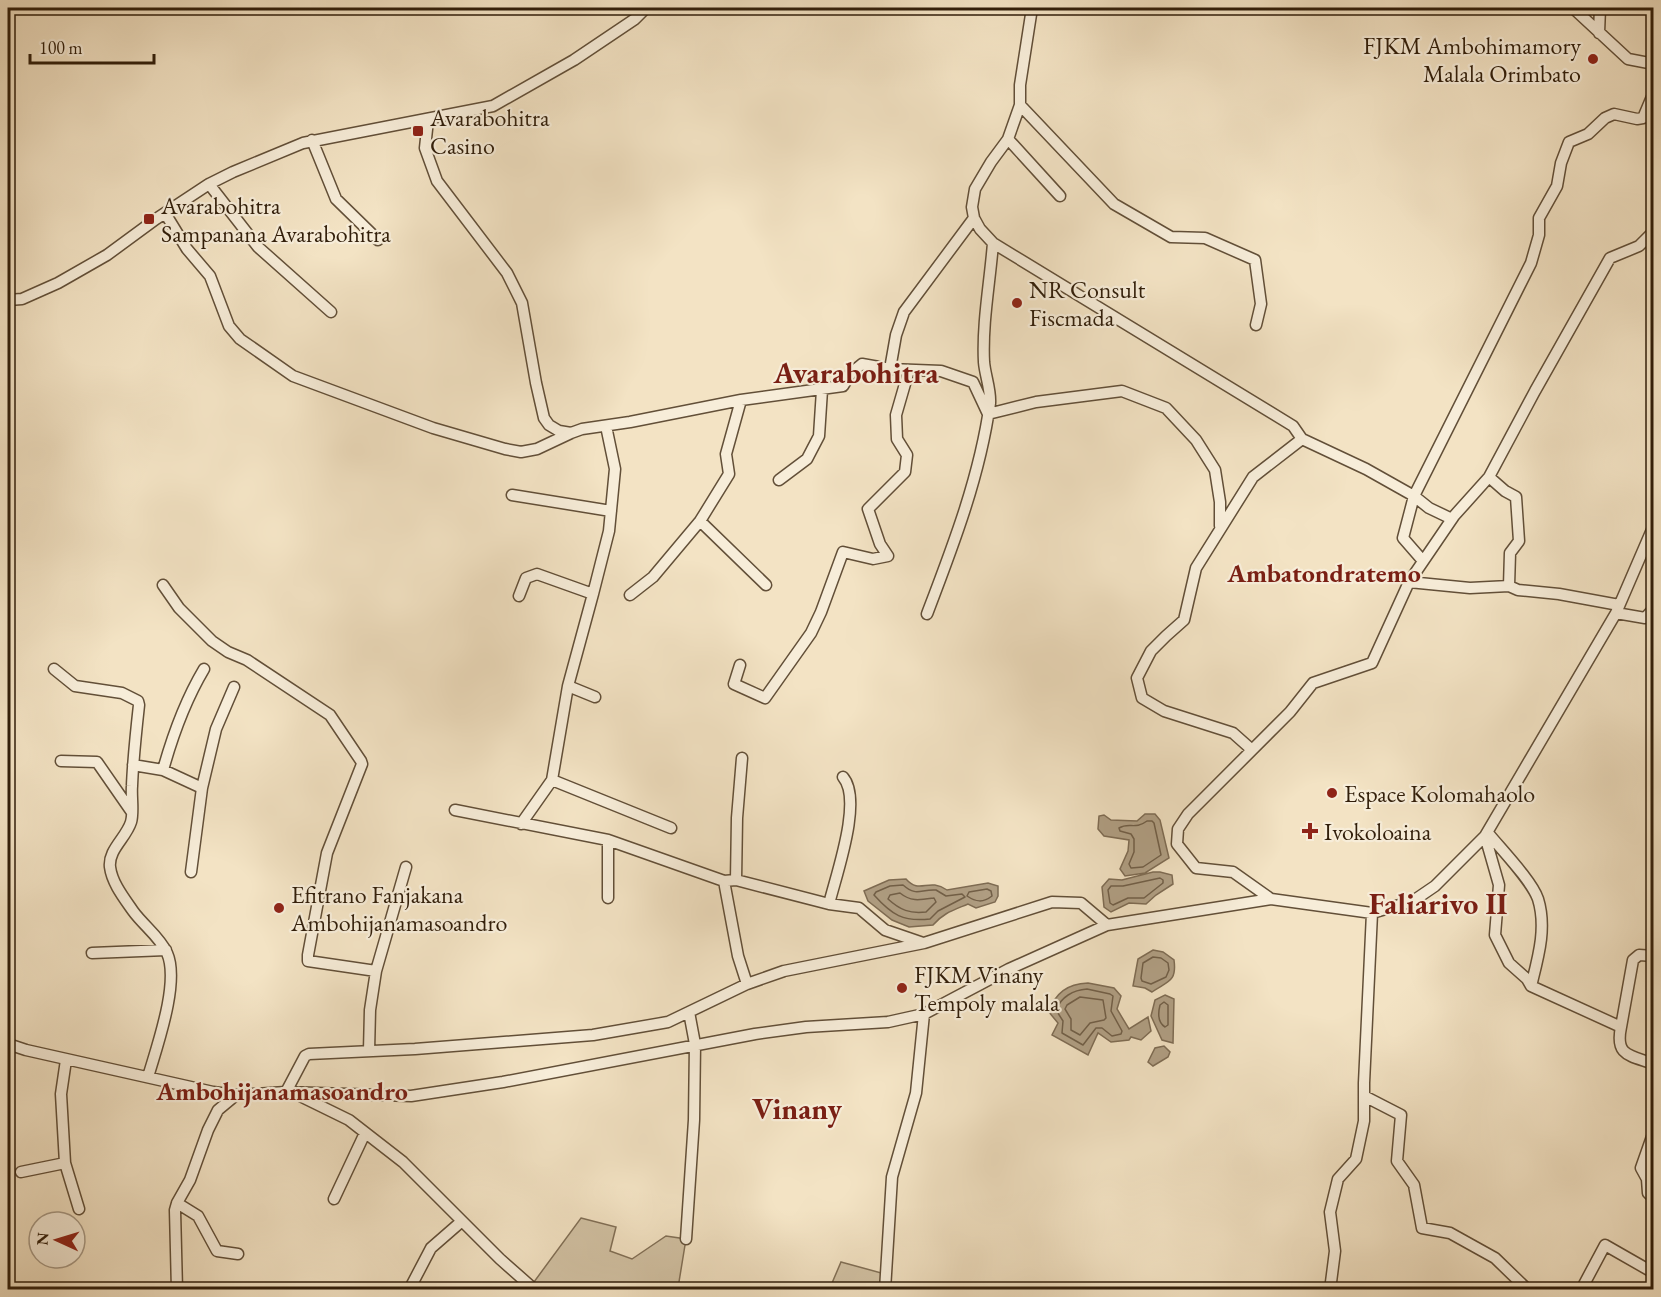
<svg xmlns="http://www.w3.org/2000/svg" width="1661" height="1297" viewBox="0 0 1661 1297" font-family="'EB Garamond',serif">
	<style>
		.green { fill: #d2c2a4; stroke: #827057; stroke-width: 1.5 }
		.water { fill: #b1a085; stroke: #7e6c54; stroke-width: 1.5 }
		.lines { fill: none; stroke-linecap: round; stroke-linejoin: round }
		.shore { stroke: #715f48; stroke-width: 1.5 }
		.minor-casing { stroke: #624f38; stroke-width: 13 }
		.minor { stroke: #f7edd9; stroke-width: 10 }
		.poi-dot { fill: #8f2418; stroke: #f7edd9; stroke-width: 2 }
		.labels { text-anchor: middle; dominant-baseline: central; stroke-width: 4.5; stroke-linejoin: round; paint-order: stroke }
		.poi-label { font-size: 24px; fill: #311e0a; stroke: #f7edd9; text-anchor: start }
		.neighbourhood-label { font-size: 26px; font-weight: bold; fill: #7a1f14; stroke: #f7edd9 }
		.district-label { font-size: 30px; font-weight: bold; fill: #7a1f14; stroke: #f7edd9 }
	</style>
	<rect width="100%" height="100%" fill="#f3e3c4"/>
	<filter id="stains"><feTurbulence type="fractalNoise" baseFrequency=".00333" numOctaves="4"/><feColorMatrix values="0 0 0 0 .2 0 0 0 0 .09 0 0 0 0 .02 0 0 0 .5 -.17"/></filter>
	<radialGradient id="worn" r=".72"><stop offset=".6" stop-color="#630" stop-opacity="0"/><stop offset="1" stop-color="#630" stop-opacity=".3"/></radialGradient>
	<path class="green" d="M581,1218L616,1227L610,1251L632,1259L666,1236L686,1239L678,1288H704L730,1285L772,1289L530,1290L531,1286Z
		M841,1262L885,1274V1289L829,1290Z"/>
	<path class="water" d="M1145,814H1155L1160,820L1169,858L1145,873L1125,876L1120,869L1128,851L1129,840L1104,836L1098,829L1099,816L1104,815L1111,820L1137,821Z
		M1153,872H1160L1172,875L1173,884L1156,895L1146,904L1129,903L1111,912L1104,907L1102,887L1109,879L1122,880Z
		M906,879C920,895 928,877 947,890L988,883L998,886V896L995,902L976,908L968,904C954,910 943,913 933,925L909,927L892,920L868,901L864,891L889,880Z
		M1153,950L1163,952L1174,960C1177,982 1168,981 1152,992L1145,988L1133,986L1138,959Z
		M1088,983L1114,988L1121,996L1117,1009L1129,1029L1148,1017L1151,1031L1141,1040L1131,1037L1129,1040L1111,1042L1098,1033L1088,1055L1052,1035L1058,1023L1048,1011C1057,993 1066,984 1088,983Z
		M1165,995L1174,999L1173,1043L1162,1040L1151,1016L1155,1000Z
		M1164,1046L1170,1052L1168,1057L1153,1066L1148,1062L1155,1048Z"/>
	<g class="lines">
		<path class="shore" d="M1147,821H1152L1154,823L1161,855L1143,867L1131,868L1129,864L1134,852V839L1131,834L1120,831L1119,828C1129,822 1135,830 1147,821Z
			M1160,878L1163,880V883L1144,898H1128L1113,905L1110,903L1108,890L1111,886H1123Z
			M903,885C917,897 920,889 936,890L946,896L962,894L965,897L938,911L930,919C903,922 892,915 874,895L876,892L890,886Z
			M987,889L991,891L992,896C983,903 976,902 967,896L969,892Z
			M900,893C911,902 920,900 934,898L936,902L926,912C910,914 900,910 888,899L890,895Z
			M1153,957L1161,958L1168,963L1169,970L1166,977L1151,984L1142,981L1141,978L1143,963Z
			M1087,989L1110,994L1113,996L1111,1011L1122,1031L1121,1034L1112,1036L1102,1028H1096L1083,1045L1062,1033L1063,1021L1056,1010C1061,997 1073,990 1087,989Z
			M1080,997L1103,1000L1106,1018L1104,1020L1090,1023L1080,1035L1071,1030V1019L1065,1009L1067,1005Z
			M1164,1002L1168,1005V1025L1165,1027C1157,1022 1158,1013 1160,1005Z"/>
		<defs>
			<path id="minor" d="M1573,8L1628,59L1654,64
				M1599,33L1600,8
				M1020,105L1114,204L1171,237L1205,238L1255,260L1261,304L1256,325
				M428,120L425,148L437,181L507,273L522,303L536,383L544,418L549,425L559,431L571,433L582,429L630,422L741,400L843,386L851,373L862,364L890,369L896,335L904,312L974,218
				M1008,139L1060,196
				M312,140L336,199L378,240
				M209,184L258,247L331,312
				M165,213L187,249L210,276L229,326L240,339L293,376L433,428L505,449L521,452L537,449L571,433
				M993,243L1293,426L1302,439L1253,477L1196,568L1184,620L1166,636L1151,651L1137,678L1142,698L1164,711L1233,733L1251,749
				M8,300L22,299L58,283L107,255L156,219L209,184L233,172L303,143L493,106L574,60L635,19L646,8
				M890,369L941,371L973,382L988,414L1036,402L1122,391L1166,408L1196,440L1215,470L1220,502V526
				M1302,439L1366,469L1414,496L1429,508L1452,519
				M1489,477L1505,491L1516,497L1519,541L1510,553L1509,586
				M779,480L807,459L819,436L822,390
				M512,495L611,511
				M700,521L766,585
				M1423,561L1403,538L1414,496L1531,263L1539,235V218L1557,186L1561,163L1569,142L1588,134L1605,118L1614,114L1637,119L1643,118L1654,92
				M1409,582L1470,588L1509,586L1518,590L1559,594L1619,605
				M163,585L179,608L212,641L228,652L247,660L330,715L361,761L362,764L327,853L308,955V961L376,971L406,867
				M593,594L568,686L595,697
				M630,595L653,577L700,521L729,474L726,454L741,400
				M519,596L526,578L537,574L593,594L609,531L615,469L606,426
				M1616,613L1645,618L1654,608
				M927,614C953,546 980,476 990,403C991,390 985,375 984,362C982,323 990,282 993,243L980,229L974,218L972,207L975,189L991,162L1008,139L1020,105V85L1032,8
				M740,665L734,684L765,698L811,633L821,612L843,552L873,559L888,556L880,544L868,509L905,472L907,455L897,439L896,415L909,370
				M54,669L75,686L122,693L138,701L139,705C136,732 133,759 132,786C131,797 134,812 131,822C126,838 108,850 110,867C112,883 124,898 133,911C143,925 160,937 167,953C180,982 157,1046 148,1077
				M568,686L552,780L671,828
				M61,761L97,762L131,811
				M133,765L163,770C173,734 185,701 204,669
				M163,770L202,788L191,872
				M202,788L216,729L234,687
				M455,810L608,840L724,881L736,880L737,818L742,758
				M521,824L552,780
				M1488,833C1501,849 1532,881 1538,899C1547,928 1538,958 1531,986
				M1485,836L1499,885L1495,935L1509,963L1527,979L1531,986L1621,1027C1615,1056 1629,1055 1654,1064
				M608,840V898
				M736,880L829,904L859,908L885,930L923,943
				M724,881L738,956L747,984
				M1271,899L1233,872L1196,868L1177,844L1178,829L1188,814L1290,712L1313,683L1372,663L1409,582L1454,516L1489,477L1535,391L1610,258L1639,246L1654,231
				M829,904C836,875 863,800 843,777
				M92,953L166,950
				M1621,1027L1633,960L1639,955L1654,956
				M8,1044L26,1050L213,1092L236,1095L286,1092L411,1096L503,1082L755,1034L806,1027L888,1022L924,1014L1009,969L1107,925L1271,899L1372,913L1413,901L1435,886L1485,836L1616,613L1654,525
				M369,1051L370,1010L376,971
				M66,1060L61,1094L65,1163L79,1209
				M286,1092L305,1056L309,1054L415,1049L593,1035L668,1022L747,984L784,971L924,943L1052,902L1081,903L1107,925
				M298,1095L349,1120L403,1162L500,1259L535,1290
				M1364,1096L1401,1115L1397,1161L1414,1185L1422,1228L1450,1233L1495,1258L1528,1290
				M1654,1131L1641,1168L1647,1179L1648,1193L1654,1199
				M21,1172L65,1163
				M334,1199L365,1133
				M177,1203L198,1216L217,1251L238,1254
				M686,1239L694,1120L695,1044L689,1012
				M177,1290L175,1210L177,1203L190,1180L208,1130L218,1110L236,1095
				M409,1290L431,1248L462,1221
				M885,1290L892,1177L916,1093L924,1014
				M1330,1290L1335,1251L1330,1212L1338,1179L1356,1159L1364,1121V1083L1372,913
				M1581,1290L1605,1245L1654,1273"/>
		</defs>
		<use href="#minor" class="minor-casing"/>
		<use href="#minor" class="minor"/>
	</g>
	<g class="poi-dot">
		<circle cx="1593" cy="59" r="6"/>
		<rect x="412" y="125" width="12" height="12" rx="3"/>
		<rect x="143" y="213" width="12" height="12" rx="3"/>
		<circle cx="1017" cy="303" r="6"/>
		<circle cx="1332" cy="793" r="6"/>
		<path d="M1307 822h6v6h6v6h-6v6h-6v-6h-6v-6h6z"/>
		<circle cx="279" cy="908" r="6"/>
		<circle cx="902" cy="988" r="6"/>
	</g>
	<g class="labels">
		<g class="poi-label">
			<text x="1581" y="45" text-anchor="end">FJKM Ambohimamory<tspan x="1581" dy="28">Malala Orimbato</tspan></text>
			<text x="430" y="117">Avarabohitra<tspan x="430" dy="28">Casino</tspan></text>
			<text x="161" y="205">Avarabohitra<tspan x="161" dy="28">Sampanana Avarabohitra</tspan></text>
			<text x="1029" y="289">NR Consult<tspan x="1029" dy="28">Fiscmada</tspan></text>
			<text x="1344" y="793">Espace Kolomahaolo</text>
			<text x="1324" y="831">Ivokoloaina</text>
			<text x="291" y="894">Efitrano Fanjakana<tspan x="291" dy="28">Ambohijanamasoandro</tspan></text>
			<text x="914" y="974">FJKM Vinany<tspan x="914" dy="28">Tempoly malala</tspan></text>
		</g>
		<g class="neighbourhood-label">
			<text x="1324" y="573">Ambatondratemo</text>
			<text x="282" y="1091">Ambohijanamasoandro</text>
		</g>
		<g class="district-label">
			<text x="856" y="372">Avarabohitra</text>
			<text x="1438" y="903">Faliarivo II</text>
			<text x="797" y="1108">Vinany</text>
		</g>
	</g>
	<rect width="1661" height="1297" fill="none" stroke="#f3e3c4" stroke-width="30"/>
	<rect x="9" y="9" width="1643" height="1279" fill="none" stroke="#311e0a" stroke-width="3"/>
	<rect x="15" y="15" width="1631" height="1267" fill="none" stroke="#311e0a" stroke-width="1.5"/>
	<g transform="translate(57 1240) rotate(274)"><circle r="28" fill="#f7edd9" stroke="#a89a86" stroke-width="1.5"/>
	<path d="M0-4.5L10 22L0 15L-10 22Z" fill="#8f2418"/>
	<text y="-9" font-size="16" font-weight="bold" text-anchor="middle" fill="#311e0a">N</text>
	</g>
	<path d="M30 54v9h124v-9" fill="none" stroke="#311e0a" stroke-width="3"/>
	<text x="39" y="54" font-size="18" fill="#311e0a" stroke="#f7edd9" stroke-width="4.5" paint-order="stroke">100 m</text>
	<rect width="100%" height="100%" filter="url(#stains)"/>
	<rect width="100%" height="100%" fill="url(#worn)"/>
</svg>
